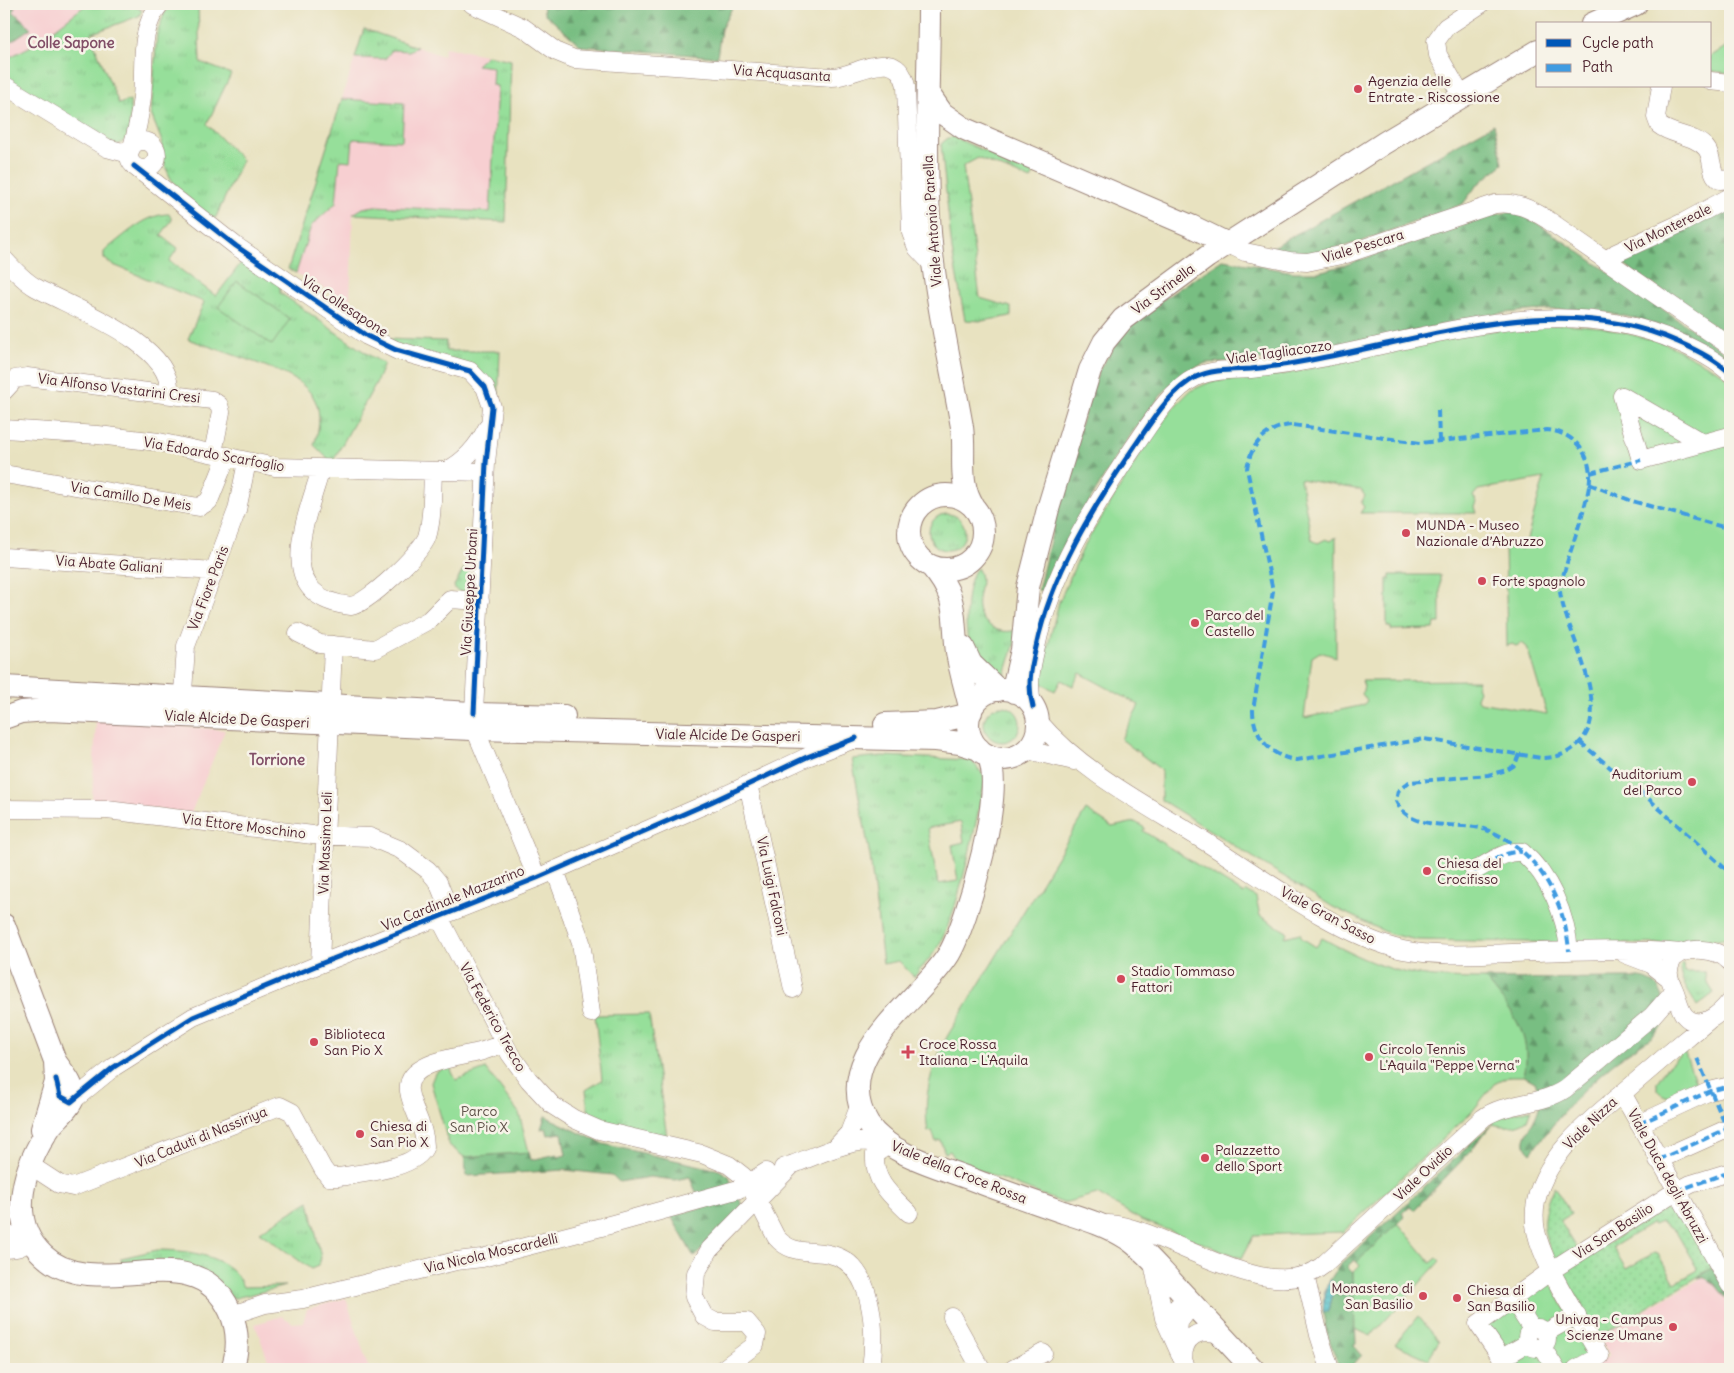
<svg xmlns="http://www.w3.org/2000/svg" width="1734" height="1373" viewBox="0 0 1734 1373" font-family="Delius,sans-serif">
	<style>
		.built { fill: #f7cfd1 }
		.grass { fill: url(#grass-tufts); stroke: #707f62; fill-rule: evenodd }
		.forest { fill: url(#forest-firs); stroke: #616e56 }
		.park { fill: #96df9a; stroke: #707f62; fill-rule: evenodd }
		.garden { fill: url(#garden-dots); stroke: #707f62; fill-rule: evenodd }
		.water { fill: url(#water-rules); stroke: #50707a }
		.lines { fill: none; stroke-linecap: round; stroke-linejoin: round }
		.minor-casing { stroke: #998076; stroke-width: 19 }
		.major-casing { stroke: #998076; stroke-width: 24 }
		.minor { stroke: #fff; stroke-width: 18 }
		.major { stroke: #fff; stroke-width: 22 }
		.quiet { stroke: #409be1; stroke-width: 4; stroke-dasharray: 8 4; stroke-linecap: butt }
		.cycleway-casing { stroke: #f7f3e8; stroke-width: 8 }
		.cycleway { stroke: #0057b8; stroke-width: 5 }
		.poi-dot { fill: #d1495b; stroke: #f7f3e8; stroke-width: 2 }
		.labels { text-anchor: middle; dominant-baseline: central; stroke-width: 5; stroke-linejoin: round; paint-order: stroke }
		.street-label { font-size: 14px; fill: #4a1f2b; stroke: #f7f3e8 }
		.poi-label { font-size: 14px; fill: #4a1f2b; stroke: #f7f3e8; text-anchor: start }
		.park-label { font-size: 14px; fill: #5d4f47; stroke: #f7f3e8 }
		.neighbourhood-label { font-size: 15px; font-weight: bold; fill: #824f68; stroke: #f7f3e8 }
	</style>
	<defs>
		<pattern id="grass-tufts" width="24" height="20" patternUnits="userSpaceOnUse" patternTransform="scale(1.25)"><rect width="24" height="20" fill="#96df9a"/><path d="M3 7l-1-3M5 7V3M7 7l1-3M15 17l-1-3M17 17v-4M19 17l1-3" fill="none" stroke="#83bf85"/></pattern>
		<pattern id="forest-firs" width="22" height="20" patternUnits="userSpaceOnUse" patternTransform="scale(1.25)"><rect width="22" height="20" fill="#78be82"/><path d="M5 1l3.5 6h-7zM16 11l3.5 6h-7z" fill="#649a6b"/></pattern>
		<pattern id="garden-dots" width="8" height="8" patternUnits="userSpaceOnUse" patternTransform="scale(1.25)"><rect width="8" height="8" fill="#96df9a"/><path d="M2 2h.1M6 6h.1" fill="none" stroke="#83bf85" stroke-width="1.8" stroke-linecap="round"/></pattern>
		<pattern id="water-rules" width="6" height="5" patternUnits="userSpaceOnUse" patternTransform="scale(1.25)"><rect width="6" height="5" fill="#55c2ca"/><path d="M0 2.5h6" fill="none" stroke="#4ca6ae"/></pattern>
	</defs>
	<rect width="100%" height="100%" fill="#f7f3e8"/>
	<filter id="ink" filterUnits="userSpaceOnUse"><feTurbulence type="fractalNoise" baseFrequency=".02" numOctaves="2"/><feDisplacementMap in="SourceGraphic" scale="10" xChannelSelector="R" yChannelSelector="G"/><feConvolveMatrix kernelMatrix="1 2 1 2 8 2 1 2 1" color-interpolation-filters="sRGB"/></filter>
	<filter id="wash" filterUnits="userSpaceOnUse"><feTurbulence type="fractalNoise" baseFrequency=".0096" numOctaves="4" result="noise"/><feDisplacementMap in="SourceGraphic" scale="20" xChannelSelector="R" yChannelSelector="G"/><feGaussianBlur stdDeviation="1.12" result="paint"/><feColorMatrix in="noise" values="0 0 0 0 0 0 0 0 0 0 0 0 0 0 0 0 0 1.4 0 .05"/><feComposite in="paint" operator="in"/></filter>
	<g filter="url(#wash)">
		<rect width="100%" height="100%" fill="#e8e2c0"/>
		<path class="built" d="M4,4H146L139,16L4,65Z
			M364,29L443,56L445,47L511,60L506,222L353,214L350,302L288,269Z
			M96,718L225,730L191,813L92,801Z
			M1703,1277L1714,1283L1730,1304V1369H1591L1590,1367L1609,1356L1599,1337Z
			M346,1298L369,1369H271L255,1324L282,1316L293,1323L303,1322L307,1309Z"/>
		<path class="grass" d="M87,4H130L142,10L139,16L90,34L119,104L130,100C130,114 134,141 116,145L4,79V60L35,44Z
			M174,4H198L200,62L231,74L207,124L242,160L216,217L211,220L177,188L170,177L165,166L161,139L151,114L157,33L165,12Z
			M364,29L417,47L409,51L392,50L385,59L355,58Z
			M487,55L511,60L506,222L353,214L363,208L375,206L490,212L497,86L492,85L493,67L476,65Z
			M342,99L404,103L402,141L353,139L351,161L340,160L336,203L311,226L296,273L288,269Z
			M953,137L1034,173L1031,180L978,158L963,166L980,298L1011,307V316L982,321L965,320L952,250L941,144L948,138Z
			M169,214L172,220L161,235L178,248L169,261L216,296L244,259L280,283V293C315,316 348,343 384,364L376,383L332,463L314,445C332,391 298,378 254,362C232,354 210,347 188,339L204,302L111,264L104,258V252L108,248C125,235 146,214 169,214Z
			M385,339L446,341V351H500L498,407L493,390Z
			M929 532a18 18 0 1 1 36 0a18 18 0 1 1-36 0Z
			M470,558L469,595L456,590L454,586Z
			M977,568C990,585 964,606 989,625C999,633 1008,632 1019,630L1003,681L992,680C985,668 972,653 968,640C964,624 966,579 977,568Z
			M1390,575H1440V623H1435L1434,629L1391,630V627H1387V579H1390Z
			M984 724a18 18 0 1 1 36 0a18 18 0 1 1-36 0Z
			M882,756L971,760L986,778C974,827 962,901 940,943C933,956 923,966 914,977L899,961L883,964L870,856L852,759ZM961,822L964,842L952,845L958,881L938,884L928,828Z
			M1682,963L1684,964L1685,972H1705L1707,982L1714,993L1697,1006C1691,995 1675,975 1682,963Z
			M649,1014L667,1137L612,1126L589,1117L586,1090L602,1080L595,1015Z
			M309,1201L321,1258L318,1266L311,1269L259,1232Z
			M157,1250C187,1250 232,1255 243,1287L286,1286L235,1298L122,1266L121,1258Z"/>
		<path class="forest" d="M543,4H734L721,29L717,57L581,46L544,13Z
			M13,7L15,8L13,11L31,28L4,46V17Z
			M1494,124L1503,164L1477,185L1463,204L1360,242L1307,256L1269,249Z
			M1730,203V323L1721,331L1615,259Z
			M1510,212L1531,219L1721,349L1730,358V363C1715,354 1700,343 1684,336C1621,307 1564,306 1497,314L1274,359L1206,363L1185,372L1163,393L1132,433L1110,467L1088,504L1044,591L1038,590L1074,444L1099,370L1124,331L1151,307L1223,260L1294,272H1318L1342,266L1493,215Z
			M1627,978C1635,978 1643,977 1650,981C1665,988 1669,1014 1661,1028C1656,1037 1621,1056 1610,1066C1579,1092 1555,1121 1531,1153C1509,1135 1554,1118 1535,1082L1524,1076C1533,1032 1511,1011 1485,979Z
			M545,1116L603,1144L719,1170L729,1176L732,1186L697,1195L690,1177L675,1180L650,1177L619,1182L612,1175L565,1170L467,1176L464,1157L529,1152L531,1160L557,1154L558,1157L566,1155L562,1133L548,1135L546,1128L541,1129Z
			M1492,1124L1468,1154L1414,1210L1410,1206L1402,1213L1405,1217L1357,1262L1354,1260L1347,1267L1353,1273L1356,1343L1353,1345L1362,1355L1350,1368L1355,1369H1340L1326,1331L1323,1312L1329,1311L1335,1284L1330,1280L1339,1266Z
			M738,1197L745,1208L694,1257L671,1216Z
			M1712,1268L1730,1296V1303L1714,1283L1703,1277L1698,1278Z"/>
		<path class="park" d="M1730,44V73L1710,71V57Z
			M237,281L290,319L272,345L218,307Z
			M1565,324L1601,327L1665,343L1722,373L1730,382V926L1728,937L1702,942L1636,944L1417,940L1390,934L1333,907L1161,800V770L1121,739L1139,705L1080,673L1073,686L1061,680L1055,691L1039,682L1059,602L1084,546L1144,448L1174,407L1190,391L1210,382L1285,374L1450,338L1507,328ZM1544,478L1525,546L1521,549L1514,546L1510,549L1505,545L1507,646L1512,644L1516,646L1522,643L1527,647L1547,714L1479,702L1476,698L1479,691L1476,687L1478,680L1362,681L1364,686L1362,694L1367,700L1364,705L1304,718L1312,657L1320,652L1336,657V537L1331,541L1326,539L1318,543L1312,540L1300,479L1361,490L1365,496L1361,503L1364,507L1360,513H1477L1475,507L1477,502L1473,496L1478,490Z
			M1086,810L1112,827L1135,822L1145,828L1143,831L1244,894L1246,891L1256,897L1260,916L1287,932L1285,937L1300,933L1302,938L1316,947L1322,938C1384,972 1415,979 1485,979C1511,1011 1533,1032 1524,1076H1510L1494,1084L1471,1113L1343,1232L1254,1235L1242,1258L1141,1220L1097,1194L1063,1203L957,1162L950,1151L945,1153L940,1140L936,1142L932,1131L928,1132C922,1097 932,1065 948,1035Z
			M1684,1051L1699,1091C1685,1095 1668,1103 1657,1090V1082L1667,1067Z
			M449,1066L456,1080L486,1069L519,1113L529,1152L464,1157L449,1145L431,1083L435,1073Z
			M1531,1109L1527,1120C1517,1128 1504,1127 1492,1124L1493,1118Z
			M1398,1223L1431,1263L1437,1258L1440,1261L1371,1336L1355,1329L1353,1273L1360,1266L1357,1262Z
			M1549,1280L1590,1355L1565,1369H1514L1484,1325Z
			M1418,1316L1439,1341L1428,1359L1395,1344Z"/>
		<path class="garden" d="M1554,1186L1571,1214L1560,1221L1577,1248L1556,1261C1540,1231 1540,1217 1554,1186Z
			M1663,1209L1682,1217L1712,1268L1599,1337L1562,1271ZM1661,1222L1675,1230L1698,1270L1675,1283L1658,1254L1654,1253L1626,1269L1613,1247L1651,1224L1654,1225Z"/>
		<path class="water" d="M1330,1280L1335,1284L1329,1311L1323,1312L1324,1294Z"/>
	</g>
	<g filter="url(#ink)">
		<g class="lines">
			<defs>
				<path id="minor" d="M472,4L524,28L557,52L574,59L832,77C855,77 897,44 906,86L911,233L917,248L933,265
					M1710,81L1730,83
					M4,85L107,148L122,152L131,149
					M1661,86L1656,117L1659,125C1672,136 1694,134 1706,148C1714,157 1709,174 1720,180L1730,179
					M1461,95L1438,55L1436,41L1446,27L1481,4
					M129 155a14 14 0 1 1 28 0a14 14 0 1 1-28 0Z
					M132,147C137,131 140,114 142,97C145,66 138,30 160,4
					M134,166L236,246L367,336L396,350L470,371L485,387L492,407L486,463L474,713
					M1226,243L1245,252L1290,261L1307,262L1346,254L1495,204C1515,201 1531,209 1548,220L1730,346
					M4,259C13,269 23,280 35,287C69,307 175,343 169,394
					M1606,261L1616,253L1684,222L1730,197
					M4,391L15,379L27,377L212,400L219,405L221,412L213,453
					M1622,396L1641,460L1730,436
					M1622,396L1703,443
					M4,429L98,435L159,442L275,467L485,472
					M321,469C307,518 270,597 351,606C367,604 421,553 427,537C433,517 432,492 433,471
					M446,471C464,462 478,446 487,428
					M4,474L199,507L209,501L227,456
					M4,557L215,571
					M298,633L320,644L375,649L429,620L450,599L480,601
					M1033,707C1027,686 1031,668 1036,647C1052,573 1092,509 1134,447C1150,424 1170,390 1196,377C1212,369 1233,370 1251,369C1271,367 1291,364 1311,360C1431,338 1560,289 1678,342C1697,350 1715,359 1730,373
					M182,708L186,646L237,510L247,462
					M1038,721C1083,774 1151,807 1209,844C1262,878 1342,937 1403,950C1438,957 1476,954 1512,953C1569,951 1625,948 1682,953
					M475,729L537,878
					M1027,750L1074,761
					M748,784L793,989
					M4,809L107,810L313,835L370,837L401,850L428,870L438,882L450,912
					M555,870L581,942L591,1013
					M1474,871C1489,863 1505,850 1522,852C1550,876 1566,915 1569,951
					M439,917L510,1054L529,1080L552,1105L574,1119L599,1130L702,1154L729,1165L743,1176L749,1184L776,1237C791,1255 809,1250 829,1254C875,1263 876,1333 871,1369
					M1625,954L1651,964L1669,978
					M1730,962C1718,948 1687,945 1673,959C1665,972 1670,980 1675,992C1678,1000 1679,1008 1684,1015C1699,1033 1720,1014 1730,1001
					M320,964L333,645
					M1622,1093L1730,1285
					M66,1101L71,1102L114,1067L193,1017L320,964L537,878L711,802L807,757L849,741
					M1639,1124L1710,1091L1730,1086
					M888,1145L875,1154C873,1182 892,1196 909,1213
					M836,1147L849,1133L860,1104
					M1658,1160L1727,1129
					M30,1165L59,1184L73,1187L280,1106L292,1112L323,1169L329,1177H339C361,1173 417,1169 425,1146C425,1127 412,1110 409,1091C405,1063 457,1057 475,1053C485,1051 494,1047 504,1043
					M783,1168C818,1156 844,1139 883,1141
					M1108,1224C1166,1227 1268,1309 1322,1266L1483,1118C1507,1101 1540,1106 1565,1089L1652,1016L1674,991
					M4,1246C11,1238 16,1231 28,1235C26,1249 15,1249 4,1249
					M1153,1263L1164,1318L1187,1369
					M1305,1275L1319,1335L1330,1369
					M1512,1298L1532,1329
					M232,1315L265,1304L303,1299L456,1261L482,1258L613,1224L739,1189L766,1172
					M952,1317L981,1369
					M1527 1338a10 10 0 1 1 20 0a10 10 0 1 1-20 0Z
					M1169,1329C1168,1315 1176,1303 1190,1302L1188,1310L1179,1322L1177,1346
					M1545,1333L1577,1315
					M1542,1347L1556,1369
					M1502,1358L1528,1343
					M1183,1359C1183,1336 1200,1327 1221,1335
					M723,1369L755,1345L757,1334L747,1322H715L704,1316L694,1297L696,1273L710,1249L793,1164
					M1013,1369L1043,1353
					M1509,1369L1478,1324L1552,1270L1668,1196L1691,1184L1730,1172
					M1576,1369L1600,1356C1581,1322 1544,1268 1536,1231C1524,1170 1590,1120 1631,1086C1657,1063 1683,1042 1709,1020"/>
				<path id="major" d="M929,4C929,87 923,171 932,254C938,312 952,369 962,427C966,456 957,482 974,508
					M1592,24L1636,4
					M928,93L942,113L965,129L1191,226L1226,243
					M909 532a37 37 0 1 1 74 0a37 37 0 1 1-74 0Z
					M931,566C959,598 952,614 957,652C960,672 967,692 971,712
					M963,647L971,664L998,690
					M4,687L472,713
					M968 724a35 35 0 1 1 70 0a35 35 0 1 1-70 0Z
					M1015,692L1014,684L1022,650L1028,587L1048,509L1090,370L1104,342L1123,319L1207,257L1384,143L1538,51
					M477,714L564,716
					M4,718L21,712L49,710L472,729
					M885,724L937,722L970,714
					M477,729L936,740L960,743L979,749
					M987,755C1008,783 967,924 949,954C919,1003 827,1056 868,1124C887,1154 940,1167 971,1179C1002,1191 1032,1201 1063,1212C1085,1219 1108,1226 1128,1239C1144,1250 1158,1267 1172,1282C1199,1311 1226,1340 1253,1369
					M4,925L55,1061C62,1072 75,1084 73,1098C70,1108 56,1119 50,1127C25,1164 5,1220 43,1255C96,1306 194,1232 230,1311C239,1331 239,1349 232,1369
					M42,1129L56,1082L55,1061"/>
			</defs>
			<use href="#minor" class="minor-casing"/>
			<use href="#major" class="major-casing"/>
			<use href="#minor" class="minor"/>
			<use href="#major" class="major"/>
			<path class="quiet" d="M1438,410L1439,441
				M1293,425L1420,443L1547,430C1571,432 1589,450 1590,475C1591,494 1572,545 1566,566C1564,574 1559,585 1560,592C1566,634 1617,712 1576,746C1566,755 1554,758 1541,758L1424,739L1297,760C1271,757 1253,737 1253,710L1273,591L1247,469C1250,444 1268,426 1293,425Z
				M1590,473L1641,460
				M1589,484L1632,501L1730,529
				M1580,742L1612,769
				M1519,754L1515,765L1507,770L1488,775L1409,782L1398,791L1396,801C1409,832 1455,822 1480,828C1534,843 1565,899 1569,951
				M1640,791L1730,873
				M1474,871C1489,863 1505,850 1522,852
				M1639,1124L1710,1091L1730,1086
				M1658,1160L1727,1129L1697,1058
				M1676,1191L1730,1172"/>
			<defs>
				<path id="cycleway" d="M134,166L236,246L367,336L396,350L470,371L485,387L492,407L486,463L474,713
					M1033,707C1027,686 1031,668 1036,647C1052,573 1092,509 1134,447C1150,424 1170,390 1196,377C1212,369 1233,370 1251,369C1271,367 1291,364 1311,360C1431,338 1560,289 1678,342C1697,350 1715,359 1730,373
					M56,1079L60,1096L71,1102L114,1067L193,1017L320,964L537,878L711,802L807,757L856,738"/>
			</defs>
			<use href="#cycleway" class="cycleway-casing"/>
			<use href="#cycleway" class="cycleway"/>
		</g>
	</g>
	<g class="poi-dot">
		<circle cx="1358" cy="89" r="5"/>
		<circle cx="1406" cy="533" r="5"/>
		<circle cx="1482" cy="581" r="5"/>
		<circle cx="1195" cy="623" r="5"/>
		<circle cx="1692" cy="782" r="5"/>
		<circle cx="1427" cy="871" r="5"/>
		<circle cx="1121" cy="979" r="5"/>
		<circle cx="314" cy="1042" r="5"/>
		<path d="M905.5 1044.5h5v5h5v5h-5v5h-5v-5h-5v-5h5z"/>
		<circle cx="1369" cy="1057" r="5"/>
		<circle cx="360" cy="1134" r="5"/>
		<circle cx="1205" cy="1158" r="5"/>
		<circle cx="1423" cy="1296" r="5"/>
		<circle cx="1457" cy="1298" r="5"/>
		<circle cx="1673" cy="1327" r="5"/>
	</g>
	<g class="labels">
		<g class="street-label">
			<text transform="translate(782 73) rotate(4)">Via Acquasanta</text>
			<text transform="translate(932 221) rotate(-94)">Viale Antonio Panella</text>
			<text transform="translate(1668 228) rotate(-26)">Via Montereale</text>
			<text transform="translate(1363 246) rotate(-17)">Viale Pescara</text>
			<text transform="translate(1163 289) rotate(-37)">Via Strinella</text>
			<text transform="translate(345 306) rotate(33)">Via Collesapone</text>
			<text transform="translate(1279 352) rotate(-8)">Viale Tagliacozzo</text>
			<text transform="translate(119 388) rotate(7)">Via Alfonso Vastarini Cresi</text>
			<text transform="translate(214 454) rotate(10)">Via Edoardo Scarfoglio</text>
			<text transform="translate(131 496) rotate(9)">Via Camillo De Meis</text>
			<text transform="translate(109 564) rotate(4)">Via Abate Galiani</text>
			<text transform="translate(208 588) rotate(-69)">Via Fiore Paris</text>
			<text transform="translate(469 592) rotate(-87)">Via Giuseppe Urbani</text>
			<text transform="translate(237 719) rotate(3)">Viale Alcide De Gasperi</text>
			<text transform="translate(728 735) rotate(1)">Viale Alcide De Gasperi</text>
			<text transform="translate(244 826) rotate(7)">Via Ettore Moschino</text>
			<text transform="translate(325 843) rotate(-88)">Via Massimo Leli</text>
			<text transform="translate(772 886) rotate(78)">Via Luigi Falconi</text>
			<text transform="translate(453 898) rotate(-22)">Via Cardinale Mazzarino</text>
			<text transform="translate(1328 915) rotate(28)">Viale Gran Sasso</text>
			<text transform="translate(493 1017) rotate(61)">Via Federico Trecco</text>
			<text transform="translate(1590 1123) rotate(-44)">Viale Nizza</text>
			<text transform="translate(201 1137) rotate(-22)">Via Caduti di Nassiriya</text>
			<text transform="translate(959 1172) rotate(22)">Viale della Croce Rossa</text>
			<text transform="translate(1423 1173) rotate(-43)">Viale Ovidio</text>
			<text transform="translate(1668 1176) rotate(61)">Viale Duca degli Abruzzi</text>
			<text transform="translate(1613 1231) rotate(-33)">Via San Basilio</text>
			<text transform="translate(491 1253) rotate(-13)">Via Nicola Moscardelli</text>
		</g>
		<g class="poi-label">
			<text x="1368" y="81">Agenzia delle<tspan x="1368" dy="16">Entrate - Riscossione</tspan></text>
			<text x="1416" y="525">MUNDA - Museo<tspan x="1416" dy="16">Nazionale d’Abruzzo</tspan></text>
			<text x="1492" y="581">Forte spagnolo</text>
			<text x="1205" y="615">Parco del<tspan x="1205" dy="16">Castello</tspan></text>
			<text x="1682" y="774" text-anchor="end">Auditorium<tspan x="1682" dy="16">del Parco</tspan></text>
			<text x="1437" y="863">Chiesa del<tspan x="1437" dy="16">Crocifisso</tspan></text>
			<text x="1131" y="971">Stadio Tommaso<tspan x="1131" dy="16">Fattori</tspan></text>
			<text x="324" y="1034">Biblioteca<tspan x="324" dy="16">San Pio X</tspan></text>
			<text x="919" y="1044">Croce Rossa<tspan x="919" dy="16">Italiana - L'Aquila</tspan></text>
			<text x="1379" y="1049">Circolo Tennis<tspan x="1379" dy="16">L'Aquila "Peppe Verna"</tspan></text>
			<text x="370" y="1126">Chiesa di<tspan x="370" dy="16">San Pio X</tspan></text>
			<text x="1215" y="1150">Palazzetto<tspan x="1215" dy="16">dello Sport</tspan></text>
			<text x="1413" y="1288" text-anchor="end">Monastero di<tspan x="1413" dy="16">San Basilio</tspan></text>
			<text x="1467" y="1290">Chiesa di<tspan x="1467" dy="16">San Basilio</tspan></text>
			<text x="1663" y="1319" text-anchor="end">Univaq - Campus<tspan x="1663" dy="16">Scienze Umane</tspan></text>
		</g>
		<g class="park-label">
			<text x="479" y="1111">Parco<tspan x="479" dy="16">San Pio X</tspan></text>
		</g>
		<g class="neighbourhood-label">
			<text x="71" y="42">Colle Sapone</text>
			<text x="277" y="759">Torrione</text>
		</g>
	</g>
	<rect width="1734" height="1373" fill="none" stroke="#f7f3e8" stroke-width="20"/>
	<rect x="1536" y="22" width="175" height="65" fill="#f7f3e8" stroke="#b29e9c"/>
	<rect x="1546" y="39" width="25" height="8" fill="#0057b8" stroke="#b29e9c"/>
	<text x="1582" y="48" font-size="15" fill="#4a1f2b">Cycle path</text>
	<rect x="1546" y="64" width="25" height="8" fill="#409be1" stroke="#b29e9c"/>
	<text x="1582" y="72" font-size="15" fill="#4a1f2b">Path</text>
</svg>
